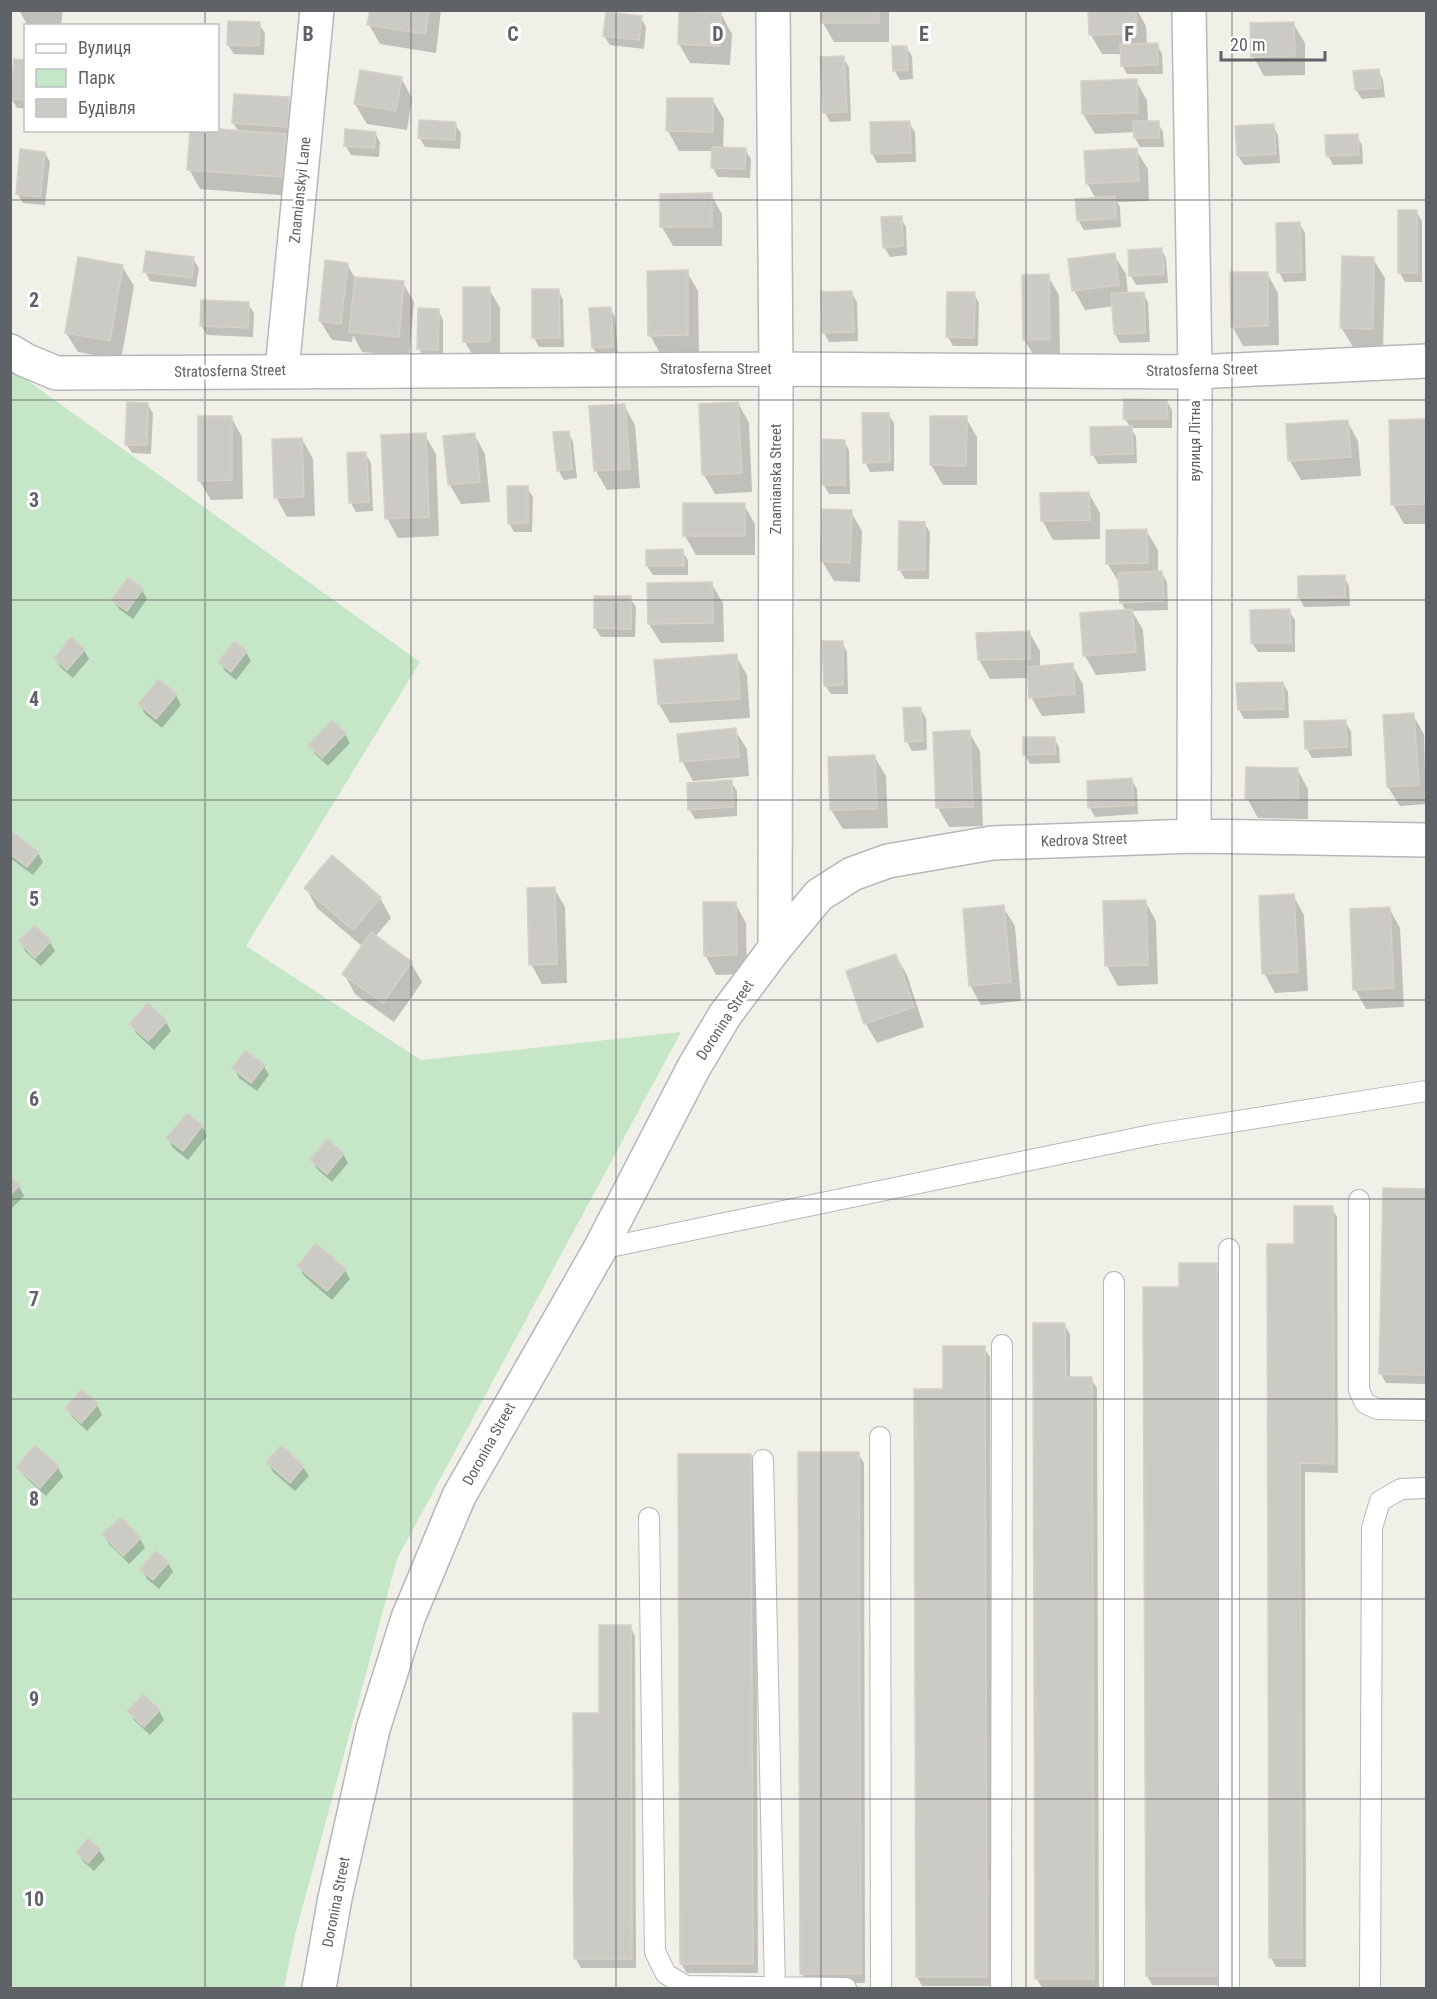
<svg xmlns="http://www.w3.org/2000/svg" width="1437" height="1999" viewBox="0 0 1437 1999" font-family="'Roboto Condensed',sans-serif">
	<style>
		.green { fill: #c6e6c8 }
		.shadow { fill: #0003 }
		.building { fill: #cccac4; stroke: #d5d1c6; stroke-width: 1.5 }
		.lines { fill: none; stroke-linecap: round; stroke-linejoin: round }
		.service-casing { stroke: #b5b7bb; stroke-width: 22 }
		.minor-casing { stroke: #b5b7bb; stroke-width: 36 }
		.tertiary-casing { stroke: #b5b7bb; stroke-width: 36 }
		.service { stroke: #fff; stroke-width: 20 }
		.minor { stroke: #fff; stroke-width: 33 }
		.tertiary { stroke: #fff; stroke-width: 33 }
		.grid { fill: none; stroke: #5f6267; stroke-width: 1.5; stroke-opacity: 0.55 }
		.labels { text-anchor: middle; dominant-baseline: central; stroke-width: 6; stroke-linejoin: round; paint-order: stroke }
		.street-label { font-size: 15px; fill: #5f6267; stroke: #fff }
		.grid-label { font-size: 20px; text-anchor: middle; font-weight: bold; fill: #5f6267; stroke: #fff; stroke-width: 6; stroke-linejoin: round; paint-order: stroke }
	</style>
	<rect width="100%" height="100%" fill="#f0efe8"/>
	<path class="green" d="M10,368L420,662L246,946L421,1060L681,1032L397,1559L295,1935L284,1988H11Z"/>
	<path class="shadow" d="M19,10H63L61,26H28Z
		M371,10H441L436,53L380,44L369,25Z
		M823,10H889V42H834L823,23Z
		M1089,10H1137L1146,26L1147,45L1157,44L1162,54L1163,74H1127L1122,65V54H1102L1091,35Z
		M721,14L732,34L730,65L690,63L679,44Z
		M641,18L646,27L644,49L610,45L604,36Z
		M1293,23L1305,43V75L1264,76L1253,56Z
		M259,24L265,33L264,55L234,54L228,45Z
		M906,47L912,56L913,79L900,80L894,70Z
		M843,58L849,67L851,121L830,122L825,113Z
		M26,61V108H17L11,98Z
		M1378,70L1383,80L1385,97L1362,99L1356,90L1355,73Z
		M401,78L412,98L407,130L367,124L355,104Z
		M1136,81L1147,100L1148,123H1158L1163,132L1164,147H1140L1135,138V132L1095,134L1083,114L1082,82Z
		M288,99L299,118L293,196L200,189L189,169L218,130V106V131L239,132L233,123Z
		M668,99H712L724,119L723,149H745L751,159L750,178L718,177L713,168L714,151H679L668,131Z
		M909,123L915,132L916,162L877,163L872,153Z
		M455,124L461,133L460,149L425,147L419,137Z
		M1273,125L1278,135L1280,163L1244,165L1238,156Z
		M375,133L380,142L379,157L351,155L345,145Z
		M1357,136L1362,145L1363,164L1333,165L1328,155Z
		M1136,150L1148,169L1149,201L1117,202L1120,207L1121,227L1084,230L1078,220L1096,199L1087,183Z
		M45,153L50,162L45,205L23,203L17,193Z
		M711,195L722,214V246H673L662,227Z
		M1416,211L1422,221V282H1405L1400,273Z
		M901,218L906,227L907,255L890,257L884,247Z
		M1299,223L1305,233L1306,281L1284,282L1279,272Z
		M1161,249L1166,258L1168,283L1136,285L1131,276Z
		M1114,255L1126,274L1128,294L1143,293L1148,302L1150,342L1120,343L1115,334L1114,306L1085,310L1074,290Z
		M193,259L199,268L196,287L150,281L145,271Z
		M1373,259L1385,278L1383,348L1353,347L1341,327Z
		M347,264L355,278L403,283L414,302L409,356L362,352L353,335L352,342L332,340L320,321Z
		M122,266L134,286L121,360L78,352L66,333Z
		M687,272L698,291L699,354L661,355L650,335Z
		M1267,273L1278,293L1279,345L1243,346L1232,326Z
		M1048,276L1059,295L1060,358L1036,359L1024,339Z
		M489,289L500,308V361H476L465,342Z
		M558,290L563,300L564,347H539L534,338Z
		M851,292L857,302L858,341L829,342L824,333L822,293Z
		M974,294L979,303L978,346H953L948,337Z
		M248,304L254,313L253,337L207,335L201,325Z
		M610,308L615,317L618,356L599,357L593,348Z
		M438,310L443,320V359L424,358L419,349Z
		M1167,401L1172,410V428H1131L1136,437L1137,463L1098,464L1093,455L1092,429L1130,427L1125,419Z
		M738,403L749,423L752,492L715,494L704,475Z
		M147,404L153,413L151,454L132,453L126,444Z
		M624,405L635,425L640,488L607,490L596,471L591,408Z
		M888,414L894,423V471L870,472L865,462Z
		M231,417L242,437L243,499L211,500L199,480Z
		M932,418H966L977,437V485H943L931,465Z
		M1426,420V524H1404L1393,505L1390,421Z
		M1347,421L1358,441L1361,476L1301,480L1290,461L1287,426Z
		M568,432L573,442L577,478L564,480L558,470Z
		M474,434L485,454L490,502L461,504L450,485L445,437Z
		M425,435L436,454L439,536L398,538L387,518Z
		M302,439L313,459L315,516L287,517L276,497Z
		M844,441L849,450L850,494H829L824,485Z
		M365,453L371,463L373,511L356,512L351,503Z
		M527,488L533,497L532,532H514L509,523Z
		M1089,494L1100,513V539L1053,540L1042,520Z
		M744,505L755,524V555H696L685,536Z
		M851,512L862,531L860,582L834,581L822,561Z
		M924,523L930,532L929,579H905L899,569Z
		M1146,530L1158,550V573H1162L1167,582L1168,610L1132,611L1143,630L1146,671L1096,675L1085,656L1082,614L1126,611L1121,602L1119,583L1108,564Z
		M682,551L688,560V575H653L647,566V552Z
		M1344,577L1349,586L1350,606L1304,607L1299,597Z
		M711,583L723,603L724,642L661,643L649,624Z
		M142,590L147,599L133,619L119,609L113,600Z
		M630,598L636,607L635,637H601L595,628Z
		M1289,611L1295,620V652H1258L1252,643Z
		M1029,632L1040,651V667L1072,665L1083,684L1085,713L1042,716L1031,697L1029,678L990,679L979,660Z
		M842,642L847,652L848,694H831L825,685Z
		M84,650L89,659L73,678L61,668L55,659Z
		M246,652L251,661L236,680L225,671L220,662Z
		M736,656L747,675L750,718L670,723L659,704Z
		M159,682L176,695L181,705L162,728L145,714L140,705Z
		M1283,683L1288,692L1289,718L1244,719L1239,710Z
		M920,708L926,718L927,750L912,751L907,742Z
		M1413,715L1424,734L1426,804L1400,806L1388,787Z
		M1345,722L1351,731L1352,756L1312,758L1307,749Z
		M735,730L747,749L749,776L693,781L682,761Z
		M969,732L980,751L983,826L949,827L938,808Z
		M345,734L350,743L328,766L315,754L310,745Z
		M1054,738L1059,747L1060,763L1030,764L1025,755Z
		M874,756L886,776L888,828L843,829L831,810Z
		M1297,769L1308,789V819L1258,818L1247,798Z
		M1131,779L1137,789L1138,814L1095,817L1090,808L1088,783Z
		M731,782L737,791V816L695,819L689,809Z
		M10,832L38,853L43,862L33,875L10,858Z
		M306,888L380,898L391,918L375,937L411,963L422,982L394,1022L355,994L344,974L363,947L317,908Z
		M554,888L565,907L567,983L542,984L531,964Z
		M1293,895L1304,915L1308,991L1275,993L1264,973Z
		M1145,901L1156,921L1158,984L1118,986L1107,966L1105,902Z
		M735,903L746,923L747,974L716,975L705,955Z
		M1003,907L1015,926L1021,1001L981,1005L970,985Z
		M1389,908L1400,928L1404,1007L1366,1009L1355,989Z
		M35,927L50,942L55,951L41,966L25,951L20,941Z
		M896,956L907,975L924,1027L877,1043L866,1024L848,972Z
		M166,1022L171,1031L154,1050L136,1033L131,1024Z
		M264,1066L269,1075L257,1091L239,1078L234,1068Z
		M202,1126L207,1136L188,1160L173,1148L168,1138Z
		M343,1154L348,1163L332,1182L317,1169L312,1160Z
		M10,1178L19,1186L24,1196L10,1210Z
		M1385,1189L1426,1190V1384L1386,1383L1381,1374Z
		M1332,1208L1337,1217L1338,1473L1305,1472L1306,1967H1276L1271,1958L1269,1246H1296Z
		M1216,1265L1222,1274L1224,1985H1152L1147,1976L1145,1289H1180Z
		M299,1266L345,1270L350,1279L332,1300L304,1276Z
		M1064,1324L1070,1334V1378L1091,1379L1097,1388L1099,1988H1042L1037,1979Z
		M984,1348L990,1357L992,1986H922L917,1977Z
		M82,1391L97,1405L102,1415L87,1431L72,1417L67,1408Z
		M858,1453L864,1463L865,1983H807L802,1973Z
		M751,1456L756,1465L758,1973H687L681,1964Z
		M268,1462L303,1467L309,1476L295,1491L273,1472Z
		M18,1467H58L63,1477L46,1496L24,1476Z
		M104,1535L140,1539L145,1548L129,1564L109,1544Z
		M168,1563L173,1572L159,1589L147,1579L142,1569Z
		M630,1626L635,1636L636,1968H581L576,1959L600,1715Z
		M129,1711H159L164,1720L150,1735L134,1720Z
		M99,1850L105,1859L94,1871L83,1861L78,1852Z"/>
	<path class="building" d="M370,10H429L425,34L367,25Z
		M821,10H879V23H821Z
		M1088,10H1136L1137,34L1089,35Z
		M679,11L721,13L720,46L678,44Z
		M606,12L642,16L639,40L603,36Z
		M228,21L260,22L259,46L227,45Z
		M1294,22L1295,56L1251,57L1250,23Z
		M1158,43V65L1121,66L1120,44Z
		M892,46H907L908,70L893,71Z
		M844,56L847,112L823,113L820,57Z
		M14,59L26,60V100L10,99Z
		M1379,69L1381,88L1355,90L1353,71Z
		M360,70L402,77L396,111L354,104Z
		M1137,79L1138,113L1082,114L1081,81Z
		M234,94L289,97L288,127L232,123Z
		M667,98H713V132L666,131Z
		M419,120L456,122L455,140L418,138Z
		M910,121L911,153L871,154L870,122Z
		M1133,121H1159V138H1134Z
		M1274,124L1276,154L1237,156L1235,126Z
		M218,129L286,134L282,177L187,170L190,130Z
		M345,129L376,132L374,148L344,146Z
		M1358,134L1359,155L1326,156L1325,135Z
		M712,147L746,148L745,169L711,168Z
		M1137,148L1139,181L1086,184L1084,151Z
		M20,149L45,152L40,197L16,194Z
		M712,193V227H660V194Z
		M1115,196L1116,218L1077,221L1075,199Z
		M1398,210H1417V273H1398Z
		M902,216L903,246L883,248L881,217Z
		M1300,222L1302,272L1277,273L1276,223Z
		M1162,248L1164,274L1129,276L1128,250Z
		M146,251L194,257L192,278L143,272Z
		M1115,253L1119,285L1072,291L1068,259Z
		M1342,256L1374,257L1373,329L1340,328Z
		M78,257L123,265L110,341L65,333Z
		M325,260L348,263L341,324L319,321Z
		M688,270V335L648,336L647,271Z
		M1230,272H1268V326L1231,327Z
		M1049,274L1050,339L1023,340L1022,275Z
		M355,277L404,281L399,337L349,332Z
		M463,287H490V342H463Z
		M532,289H559L560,338H532Z
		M852,291L854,332L822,333L821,292Z
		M947,292H975L974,338L946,337Z
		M1144,292L1145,333L1114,334L1111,293Z
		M201,300L249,302L248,328L200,326Z
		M611,307L613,347L592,348L589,308Z
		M418,308L439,309L438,350L417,349Z
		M1124,399L1167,400L1168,419H1123Z
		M127,402L148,403L147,445H125Z
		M738,402L742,473L702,475L699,404Z
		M625,404L630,469L594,471L589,406Z
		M862,413H889L890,462L863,463Z
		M198,416H232V480L198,481Z
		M930,416H967L966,466L930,465Z
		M1426,419V504L1391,505L1389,420Z
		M1348,420L1351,457L1288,461L1286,424Z
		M1132,426L1133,454L1091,455L1090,427Z
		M569,431L572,469L557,471L553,432Z
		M426,433L429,517L385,519L381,435Z
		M475,433L480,482L448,485L443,436Z
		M302,438L304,497L274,498L272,439Z
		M823,439L845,440V485H822Z
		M366,452L369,502L349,503L347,453Z
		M507,486H528V523L508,524Z
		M1089,492L1090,520L1041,521L1040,493Z
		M683,503H745V536H683Z
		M822,509L852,510L850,563L821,561Z
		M899,521L925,522V570H898Z
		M1147,529L1148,563L1106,564V530Z
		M683,549L684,566H646V550Z
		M1162,571L1164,601L1120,603L1118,573Z
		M1345,575V597L1298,598V576Z
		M128,577L143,589L127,611L111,600Z
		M712,582L713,623L648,624L647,583Z
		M594,596H631V629L594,628Z
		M1132,609L1136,652L1083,656L1080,613Z
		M1290,609L1291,643H1251L1250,610Z
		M1030,631V659L978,660L976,633Z
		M71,637L85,649L67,670L54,658Z
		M234,641L247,651L231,672L218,662Z
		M822,641H843V685L824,686Z
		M737,654L740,699L658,704L654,660Z
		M1073,663L1075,694L1029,698L1027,667Z
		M159,679L177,694L156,719L138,704Z
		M1283,682L1284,709L1238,710L1236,683Z
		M921,707L923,741L905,742L903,708Z
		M1414,713L1419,785L1387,787L1383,715Z
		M332,720L346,733L322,758L308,745Z
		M1346,720L1347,747L1305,749L1304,721Z
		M736,728L739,757L680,762L677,734Z
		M970,730L973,807L936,808L933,732Z
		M1023,737H1055V754L1023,755Z
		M875,755L877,809L830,810L828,757Z
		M1246,767L1298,768V800L1245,799Z
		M1132,778L1134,805L1088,808L1087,781Z
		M732,780L733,807L688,810L687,783Z
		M10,830L39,852L27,867L10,854Z
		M332,855L381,897L353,930L304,888Z
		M555,887L557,964L529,965L527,888Z
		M1294,894L1298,972L1262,974L1259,896Z
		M1146,900L1148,965L1105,966L1103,901Z
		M703,902H736L737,955L704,956Z
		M1004,905L1011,982L969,986L963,909Z
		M1390,907L1394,988L1353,990L1350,909Z
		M35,925L51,941L35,958L18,941Z
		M371,932L412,962L383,1003L342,974Z
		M896,954L914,1007L864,1024L846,971Z
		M148,1003L167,1021L148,1041L129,1024Z
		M245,1050L265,1065L251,1083L232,1068Z
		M187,1113L203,1125L183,1151L166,1138Z
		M327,1139L344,1153L327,1174L310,1160Z
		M10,1176L20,1185L10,1195Z
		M1383,1188L1426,1189V1375L1379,1374Z
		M1294,1206H1333L1334,1464L1300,1463L1302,1958H1269L1267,1244H1294Z
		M316,1243L346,1269L327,1291L297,1266Z
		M1179,1263H1217L1219,1976H1146L1143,1287H1179Z
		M1033,1323H1065L1066,1377H1092L1094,1979H1035Z
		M943,1346H985L987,1977H916L914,1389H943Z
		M82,1389L98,1404L81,1423L65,1408Z
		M35,1445L59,1466L40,1488L16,1467Z
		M281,1445L304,1466L290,1483L266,1462Z
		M798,1452H859L861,1974H800Z
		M678,1454H751L753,1964H680Z
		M121,1517L141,1538L123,1556L102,1534Z
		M156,1551L169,1562L153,1580L140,1569Z
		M599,1625H631L632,1959H574L573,1713H599Z
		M143,1694L160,1710L144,1727L127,1711Z
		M88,1838L100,1849L88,1863L76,1852Z"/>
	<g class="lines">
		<defs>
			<path id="service" d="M1359,1200V1390L1365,1403L1377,1409L1426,1410
				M600,1249L1156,1134L1426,1091
				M1229,1249V1988
				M880,1437L881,1988
				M763,1460L775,1988
				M649,1518L655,1952L666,1974L686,1986L846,1988
				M1001,1988L1002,1345
				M1114,1988V1282
				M1370,1988L1372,1528L1380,1501L1401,1489L1426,1488"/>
			<path id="minor" d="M773,10L776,369L775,948
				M10,351L25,360L56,373L776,369L1195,372L1189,10
				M282,370L317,10"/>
			<path id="tertiary" d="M1194,836L1195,372L1426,361
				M319,1988L335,1898L373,1729L408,1618L459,1496L600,1249L694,1067L725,1015L775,948L819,895L852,874L888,861L992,843L1194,836L1426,840"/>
		</defs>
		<use href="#service" class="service-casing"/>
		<use href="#minor" class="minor-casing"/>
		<use href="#tertiary" class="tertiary-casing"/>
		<use href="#service" class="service"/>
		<use href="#minor" class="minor"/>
		<use href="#tertiary" class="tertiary"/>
	</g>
	<path class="grid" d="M205,10V26M411,10V1988M616,10V1988M821,10V1988M1026,10V1988M1232,10V1988M205,130V1988M10,200H1426M10,400H1426M10,600H1426M10,800H1426M10,1000H1426M10,1199H1426M10,1399H1426M10,1599H1426M10,1799H1426"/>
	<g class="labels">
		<g class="street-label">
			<text transform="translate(300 190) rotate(-84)">Znamianskyi Lane</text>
			<text x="716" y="369">Stratosferna Street</text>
			<text transform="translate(1202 370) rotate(-1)">Stratosferna Street</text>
			<text transform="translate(230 371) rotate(-1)">Stratosferna Street</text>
			<text transform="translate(1195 441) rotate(-90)">вулиця Літна</text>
			<text transform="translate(776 479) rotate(-90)">Znamianska Street</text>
			<text transform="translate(1084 840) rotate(-2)">Kedrova Street</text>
			<text transform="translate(725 1020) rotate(-57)">Doronina Street</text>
			<text transform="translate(489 1444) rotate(-61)">Doronina Street</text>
			<text transform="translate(336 1902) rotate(-79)">Doronina Street</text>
		</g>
	</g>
	<g class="grid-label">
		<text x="308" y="41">B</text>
		<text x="513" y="41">C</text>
		<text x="718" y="41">D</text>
		<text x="924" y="41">E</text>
		<text x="1129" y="41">F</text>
		<text x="34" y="307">2</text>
		<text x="34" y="507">3</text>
		<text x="34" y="706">4</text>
		<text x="34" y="906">5</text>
		<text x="34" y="1106">6</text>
		<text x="34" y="1306">7</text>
		<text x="34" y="1506">8</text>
		<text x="34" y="1706">9</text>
		<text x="34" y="1906">10</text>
	</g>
	<rect width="1437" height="1999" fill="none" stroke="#5f6267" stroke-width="24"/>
	<rect x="24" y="24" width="195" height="108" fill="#ffffff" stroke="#bfc0c2" stroke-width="1.5"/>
	<rect x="36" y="44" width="30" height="9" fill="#ffffff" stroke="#bfc0c2" stroke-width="1.5"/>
	<text x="78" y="54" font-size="18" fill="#5f6267">Вулиця</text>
	<rect x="36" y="69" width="30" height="18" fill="#c6e6c8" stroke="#bfc0c2" stroke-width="1.5"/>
	<text x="78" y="84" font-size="18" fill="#5f6267">Парк</text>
	<rect x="36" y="99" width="30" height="18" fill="#cccac4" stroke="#bfc0c2" stroke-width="1.5"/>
	<text x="78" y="114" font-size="18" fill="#5f6267">Будівля</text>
	<path d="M1221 51v9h104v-9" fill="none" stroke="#5f6267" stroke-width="3"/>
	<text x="1230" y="51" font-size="18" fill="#5f6267" stroke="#ffffff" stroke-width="4.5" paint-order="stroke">20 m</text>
</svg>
